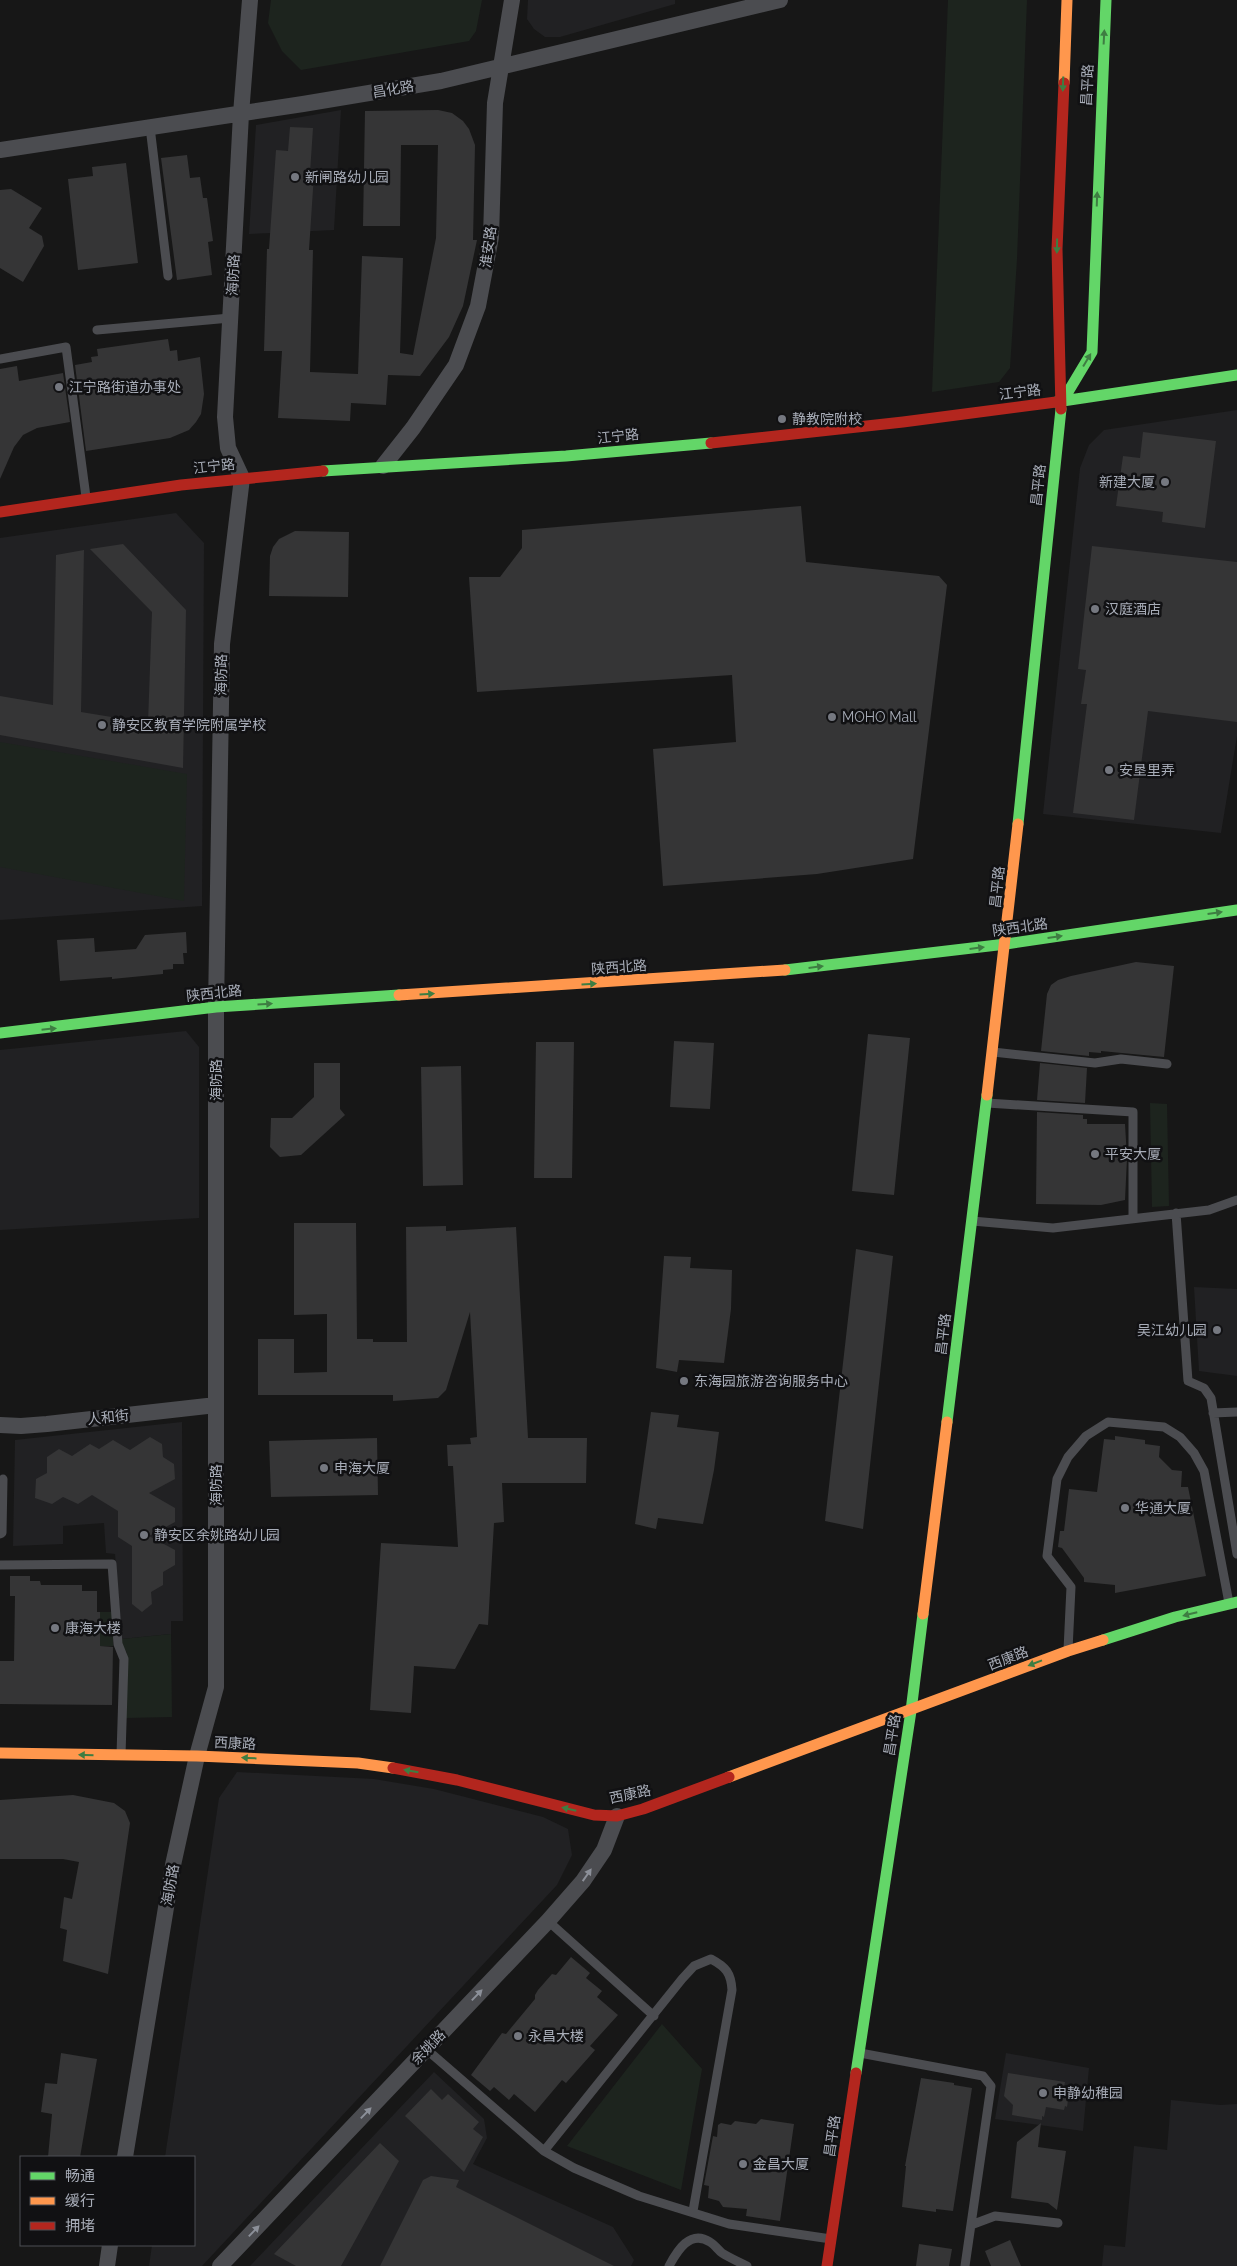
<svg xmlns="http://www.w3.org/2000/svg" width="1237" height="2266" viewBox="0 0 1237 2266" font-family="Raleway,'Noto Sans SC',sans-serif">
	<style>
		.built { fill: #212123 }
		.green { fill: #1d241e }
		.building { fill: #353536 }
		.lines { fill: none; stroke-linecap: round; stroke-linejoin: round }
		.lane { stroke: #4b4c50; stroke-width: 9 }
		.street { stroke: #4b4c50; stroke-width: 16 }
		.fast { stroke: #63d668; stroke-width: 11 }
		.slow { stroke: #ff974d; stroke-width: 11 }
		.jam { stroke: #b3261e; stroke-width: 11 }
		.oneway { fill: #3e7d42 }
		.oneway2 { fill: #8c9099 }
		.poi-dot { fill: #757880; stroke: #111113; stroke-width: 2 }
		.labels { text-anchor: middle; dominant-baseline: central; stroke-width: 5; stroke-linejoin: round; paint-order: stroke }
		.street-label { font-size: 14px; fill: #a8adb8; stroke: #111113 }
		.poi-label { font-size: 14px; fill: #a8adb8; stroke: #111113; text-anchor: start }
	</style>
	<rect width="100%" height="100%" fill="#171717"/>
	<path class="built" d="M528,0H675V4L560,37H545L534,29L527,19Z
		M341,110L334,230L249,234L256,125Z
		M1237,410V736L1221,833L1043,814L1080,468L1089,445L1104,430Z
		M176,513L204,543L202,906L0,920V538Z
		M186,1031L199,1047V1218L0,1230V1050Z
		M1194,1287L1237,1289V1376L1199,1371Z
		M182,1422L183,1621H171V1634L122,1639L115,1554L106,1553L104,1523L63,1526V1544L13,1546L15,1440Z
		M237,1772L374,1779L434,1789L543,1817L568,1829L572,1855L557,1885L202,2266H149L152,2245H194V2157H165L219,1798Z
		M1006,2053L1089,2068L1083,2131L995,2119Z
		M434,2072L484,2119L487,2138L473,2164L613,2227L634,2260L631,2266H250Z
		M1171,2100L1220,2105L1237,2104V2266H1102L1104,2245L1125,2247L1134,2146L1167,2150Z"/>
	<path class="green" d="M271,0H482L476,31L469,41L301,70L282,51L268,23Z
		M948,0H1027L1017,259L1010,368L999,382L932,392Z
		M0,742L187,774L184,901L0,867Z
		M1150,1103L1167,1104L1169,1206L1152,1207Z
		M100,1612H113V1646H100Z
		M171,1634L172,1717L125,1718L127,1653L122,1646V1639Z
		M662,2024L702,2069L681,2190L567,2146Z"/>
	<path class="building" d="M438,110L452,113L463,121L469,129L475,145L473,240H477L463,306L449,337L420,376L388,375L386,405L351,403L350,421L278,418L282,351H264L267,249H269L276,150L288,151L290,127L313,128L310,173L314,174L309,250H313L310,372L358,374L362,256L403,258L400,353L413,355L436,238L438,145H401L400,226H363L365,111Z
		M187,155L190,178L200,177L203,198H207L213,241L208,242L212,275L177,280L161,158Z
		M126,163L138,263L78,270L68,179L93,176L92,167Z
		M11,189L42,208L29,228L42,236L44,246L23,282L0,268V190Z
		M168,339L170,351L177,350L178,361L200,357L204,394L201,414L196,422L189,430L170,438L86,451L75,365L92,362L91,357L98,356L97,349Z
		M17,366L19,381L63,373L70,422L37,428L23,435L14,447L0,479V369Z
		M1143,432L1216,441L1205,528L1162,522L1163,512L1116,506L1123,456L1140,458Z
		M801,506L806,562L939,576L947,585L913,859L817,874L663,886L653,749L736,742L732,675L477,692L469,577H500L522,548V530Z
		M295,531L349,532L348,597L269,596L270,556L273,547L279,539Z
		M123,544L186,610L183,768L0,735V696L53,705L56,555L84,550L81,712L148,723L152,612L90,549Z
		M1092,546L1237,562V722L1148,711L1134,820L1073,813L1087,704H1081L1086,670L1078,669Z
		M186,932L187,953H183L184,964H173V969L163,970V974L112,979V977L60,981L57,940L94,938L95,952L136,949L145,935Z
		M1136,962L1174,966L1164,1057L1101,1051V1053L1089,1052V1056L1041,1051L1047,994L1051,985L1058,980L1071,976Z
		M868,1034L910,1038L894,1195L852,1191Z
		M674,1041L714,1043L710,1109L670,1107Z
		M536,1042H574L572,1178H534Z
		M314,1063H340V1109L345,1115L301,1155L280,1157L270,1147L271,1118H292L314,1097Z
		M1040,1063L1087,1068L1085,1103L1037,1100Z
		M461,1066L463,1185L423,1186L421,1067Z
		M1037,1112L1083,1115V1119H1087V1124H1125L1127,1158L1125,1200L1101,1205L1036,1204Z
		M294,1223H356L357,1339H373V1342H407L406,1227L446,1226V1231L516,1227L528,1438H587L586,1483H502L504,1522L494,1523L488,1625L479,1624L455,1669L414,1666L411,1713L370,1710L381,1543L458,1547L453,1466H448L447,1445L471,1444L470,1438L477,1437L470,1312L446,1390L438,1398L393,1401V1395H258V1339H294V1373L327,1372V1314L294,1315Z
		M856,1249L893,1256L863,1529L825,1521Z
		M664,1256L691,1257L690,1268L732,1270L731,1309L724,1363L679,1360L677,1372L656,1368Z
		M651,1412L679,1415L677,1427L719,1432L714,1470L703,1524L658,1518L656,1529L635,1524Z
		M1115,1436L1145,1440V1444L1160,1446L1159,1457L1172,1470L1182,1471L1181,1487H1188L1206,1576L1115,1593V1585L1084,1582V1578L1062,1548L1058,1547L1060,1531H1064L1069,1489L1097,1492L1104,1439L1115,1440Z
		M150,1437L162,1444L163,1457L174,1464L175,1479L149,1493L175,1508V1522L149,1536L175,1550V1565L163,1572V1585L151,1592L152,1604L142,1612L132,1604V1546L118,1537V1511L92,1495L78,1504L63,1497L52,1504L35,1498L36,1479L47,1473V1457L59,1449L72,1456L90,1444L99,1449L113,1440L130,1450Z
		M377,1438L378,1495L271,1497L269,1441Z
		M10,1576H30V1581H40L41,1585H82V1591H97V1612H100V1646L113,1647L112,1705L0,1704V1661H14L15,1596H10Z
		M73,1795L114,1803L125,1811L130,1823L108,1974L63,1961L67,1930L60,1928L64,1897L72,1899L79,1862L63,1859H0V1800Z
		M571,1957L590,1973L586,1978L602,1991L597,1997L618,2015L590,2046L595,2050L589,2057L566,2083L562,2080L535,2112L514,2094L509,2100L494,2087L490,2091L471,2075L502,2033L506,2034L535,1999V1995L538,1990L552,1974L556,1975Z
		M61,2053L97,2059L80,2157H48L52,2114L41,2112L45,2083L57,2084Z
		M1008,2073L1065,2082L1064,2088L1069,2093L1067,2107L1065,2106L1064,2110L1046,2107L1044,2117L1042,2116V2120L1012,2115L1013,2105L1004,2096Z
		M921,2078L954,2083V2085L972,2088L953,2211L936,2209V2212L902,2207L906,2166H905Z
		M431,2089L442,2100L448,2094L479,2122L473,2129L483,2137L464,2172L405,2116Z
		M761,2119L794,2124L780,2221L746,2216L747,2209L723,2207L719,2201L708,2198L709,2186L704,2185L713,2136L717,2137L718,2125L721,2123L731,2125L735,2121L756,2124Z
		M1041,2123L1038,2147L1066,2151L1057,2210L1048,2203L1011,2198L1017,2142Z
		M380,2143L399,2161L341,2266H296L274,2254Z
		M431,2176L459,2180L456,2187L614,2266H380L423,2180Z
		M1010,2240L1021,2266H991L985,2251Z
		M919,2244L952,2249L949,2266H916Z"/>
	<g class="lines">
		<path class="lane" d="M150,127L168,276
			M97,330L230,318
			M0,359L66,347L86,497
			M993,1052L1095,1063L1121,1059L1167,1064
			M987,1103L1133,1112V1217
			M1176,1213L1188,1381L1204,1388L1211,1398L1237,1554
			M972,1221L1053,1228L1209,1210L1237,1200
			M1213,1413L1237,1412
			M0,1534L2,1533L3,1479
			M0,1565L112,1564L118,1644L124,1659L121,1755
			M1068,1650L1071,1587L1047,1556L1057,1479L1068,1457L1086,1436L1108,1422L1164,1427L1180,1437L1194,1453L1204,1471L1229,1603
			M548,1921L654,2016
			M426,2049L544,2151L574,2168L639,2196L729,2224L831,2239
			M860,2053L983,2076L991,2086L965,2266
			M544,2151L682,1979L694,1966L711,1959C726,1967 731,1973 732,1990L693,2211
			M971,2225L995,2216L1058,2223
			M669,2266C677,2251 690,2229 710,2242C715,2245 718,2250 722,2253C730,2258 739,2262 747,2266"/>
		<path class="street" d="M0,150L303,104L441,81L780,0
			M383,466L413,428L456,365L478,306L491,237L495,103L512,0
			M0,1425L21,1426L47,1424L216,1405
			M125,2157L173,1865L197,1756L216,1687V1007L222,644L242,478L228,448L225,417L241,114L250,0
			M107,2266L110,2245
			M220,2266L548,1921L583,1881L604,1850L617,1816"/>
		<path class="fast" d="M1056,402L1237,375
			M1062,402L1092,352L1106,0
			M323,471L566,456L711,443
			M1018,824L1061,409
			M785,970L1006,944L1237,910
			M0,1033L216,1007L399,995
			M947,1422L987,1095
			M1103,1640L1175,1617L1237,1602
			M856,2073L911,1711L923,1614"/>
		<path class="slow" d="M1064,83L1067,0
			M399,995L785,970
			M987,1095L1018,824
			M923,1614L947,1422
			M0,1753L197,1756L358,1763L393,1768
			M729,1777L1068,1651L1103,1640"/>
		<path class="jam" d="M1061,409L1057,249L1064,83
			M711,443L903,422L1056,402
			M0,512L181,485L323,471
			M393,1768L457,1780L594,1815L617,1816L643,1809L729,1777
			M827,2266L856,2073"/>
	</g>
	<defs><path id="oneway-solid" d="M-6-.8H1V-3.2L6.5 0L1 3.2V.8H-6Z" transform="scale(1.25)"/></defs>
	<g class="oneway">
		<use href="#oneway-solid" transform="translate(1104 37) rotate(-87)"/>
		<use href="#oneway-solid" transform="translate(1063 84) rotate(92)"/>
		<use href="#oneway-solid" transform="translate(1097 199) rotate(-88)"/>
		<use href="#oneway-solid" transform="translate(1057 246) rotate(91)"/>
		<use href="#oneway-solid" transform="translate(1087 360) rotate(-59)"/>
		<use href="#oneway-solid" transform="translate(1215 913) rotate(-8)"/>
		<use href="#oneway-solid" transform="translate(1055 937) rotate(-8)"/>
		<use href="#oneway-solid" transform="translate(977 948) rotate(-7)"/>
		<use href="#oneway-solid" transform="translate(816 967) rotate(-7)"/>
		<use href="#oneway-solid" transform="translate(589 984) rotate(-4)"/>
		<use href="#oneway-solid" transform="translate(427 994) rotate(-4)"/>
		<use href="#oneway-solid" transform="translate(265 1004) rotate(-4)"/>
		<use href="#oneway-solid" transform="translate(49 1029) rotate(-6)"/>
		<use href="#oneway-solid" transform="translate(1190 1614) rotate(166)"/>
		<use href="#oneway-solid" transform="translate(1035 1663) rotate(159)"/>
		<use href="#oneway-solid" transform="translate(86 1755) rotate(-179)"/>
		<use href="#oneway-solid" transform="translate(249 1758) rotate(-177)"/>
		<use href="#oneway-solid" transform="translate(411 1771) rotate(-170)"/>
		<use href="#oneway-solid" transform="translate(569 1809) rotate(-167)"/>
	</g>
	<g class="oneway2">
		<use href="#oneway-solid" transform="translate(587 1875) rotate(-55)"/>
		<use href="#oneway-solid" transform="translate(477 1995) rotate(-46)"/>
		<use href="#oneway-solid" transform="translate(366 2113) rotate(-46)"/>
		<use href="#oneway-solid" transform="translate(254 2231) rotate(-46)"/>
	</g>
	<g class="poi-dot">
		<circle cx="295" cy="177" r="5"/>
		<circle cx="59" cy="387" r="5"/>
		<circle cx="782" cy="419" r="5"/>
		<circle cx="1165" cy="482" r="5"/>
		<circle cx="1095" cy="609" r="5"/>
		<circle cx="832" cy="717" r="5"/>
		<circle cx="102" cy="725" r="5"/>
		<circle cx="1109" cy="770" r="5"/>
		<circle cx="1095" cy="1154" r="5"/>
		<circle cx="1217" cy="1330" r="5"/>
		<circle cx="684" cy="1381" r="5"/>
		<circle cx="324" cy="1468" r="5"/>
		<circle cx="1125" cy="1508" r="5"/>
		<circle cx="144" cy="1535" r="5"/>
		<circle cx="55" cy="1628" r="5"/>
		<circle cx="518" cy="2036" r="5"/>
		<circle cx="1043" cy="2093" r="5"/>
		<circle cx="743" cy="2164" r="5"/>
	</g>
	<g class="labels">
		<g class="street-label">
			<text transform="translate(1087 85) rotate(-87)">昌平路</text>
			<text transform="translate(393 89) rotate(-10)">昌化路</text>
			<text transform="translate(488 247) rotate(-82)">淮安路</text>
			<text transform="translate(233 275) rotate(-87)">海防路</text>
			<text transform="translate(1020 392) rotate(-7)">江宁路</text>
			<text transform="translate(618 436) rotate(-6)">江宁路</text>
			<text transform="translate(214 466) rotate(-6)">江宁路</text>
			<text transform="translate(1038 485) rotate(-84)">昌平路</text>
			<text transform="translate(221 675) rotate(-89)">海防路</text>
			<text transform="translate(997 887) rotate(-84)">昌平路</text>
			<text transform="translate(1020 927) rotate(-8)">陕西北路</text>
			<text transform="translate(619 967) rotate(-4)">陕西北路</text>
			<text transform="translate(214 993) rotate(-6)">陕西北路</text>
			<text transform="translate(216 1080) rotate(-90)">海防路</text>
			<text transform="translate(943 1334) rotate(-83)">昌平路</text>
			<text transform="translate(108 1417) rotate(-6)">人和街</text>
			<text transform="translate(216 1485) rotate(-90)">海防路</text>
			<text transform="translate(1008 1658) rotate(-21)">西康路</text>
			<text transform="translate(892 1735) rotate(-81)">昌平路</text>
			<text transform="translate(235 1743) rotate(3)">西康路</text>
			<text transform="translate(630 1794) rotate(-12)">西康路</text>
			<text transform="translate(170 1885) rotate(-80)">海防路</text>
			<text transform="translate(428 2047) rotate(-46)">余姚路</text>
			<text transform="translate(832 2136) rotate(-82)">昌平路</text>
		</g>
		<g class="poi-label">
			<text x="305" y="177">新闸路幼儿园</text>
			<text x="69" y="387">江宁路街道办事处</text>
			<text x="792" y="419">静教院附校</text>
			<text x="1155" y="482" text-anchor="end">新建大厦</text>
			<text x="1105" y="609">汉庭酒店</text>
			<text x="842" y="717">MOHO Mall</text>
			<text x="112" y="725">静安区教育学院附属学校</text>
			<text x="1119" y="770">安垦里弄</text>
			<text x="1105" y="1154">平安大厦</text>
			<text x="1207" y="1330" text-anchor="end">吴江幼儿园</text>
			<text x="694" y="1381">东海园旅游咨询服务中心</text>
			<text x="334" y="1468">申海大厦</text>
			<text x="1135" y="1508">华通大厦</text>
			<text x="154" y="1535">静安区余姚路幼儿园</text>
			<text x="65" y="1628">康海大楼</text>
			<text x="528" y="2036">永昌大楼</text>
			<text x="1053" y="2093">申静幼稚园</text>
			<text x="753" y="2164">金昌大厦</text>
		</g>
	</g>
	<rect x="20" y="2156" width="175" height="90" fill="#111113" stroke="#4d4f55"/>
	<rect x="30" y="2172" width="25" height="8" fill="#63d668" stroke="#4d4f55"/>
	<text x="65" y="2181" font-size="15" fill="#a8adb8">畅通</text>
	<rect x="30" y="2197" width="25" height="8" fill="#ff974d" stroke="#4d4f55"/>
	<text x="65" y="2206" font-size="15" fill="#a8adb8">缓行</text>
	<rect x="30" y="2222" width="25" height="8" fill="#b3261e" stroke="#4d4f55"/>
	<text x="65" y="2231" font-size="15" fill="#a8adb8">拥堵</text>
</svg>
